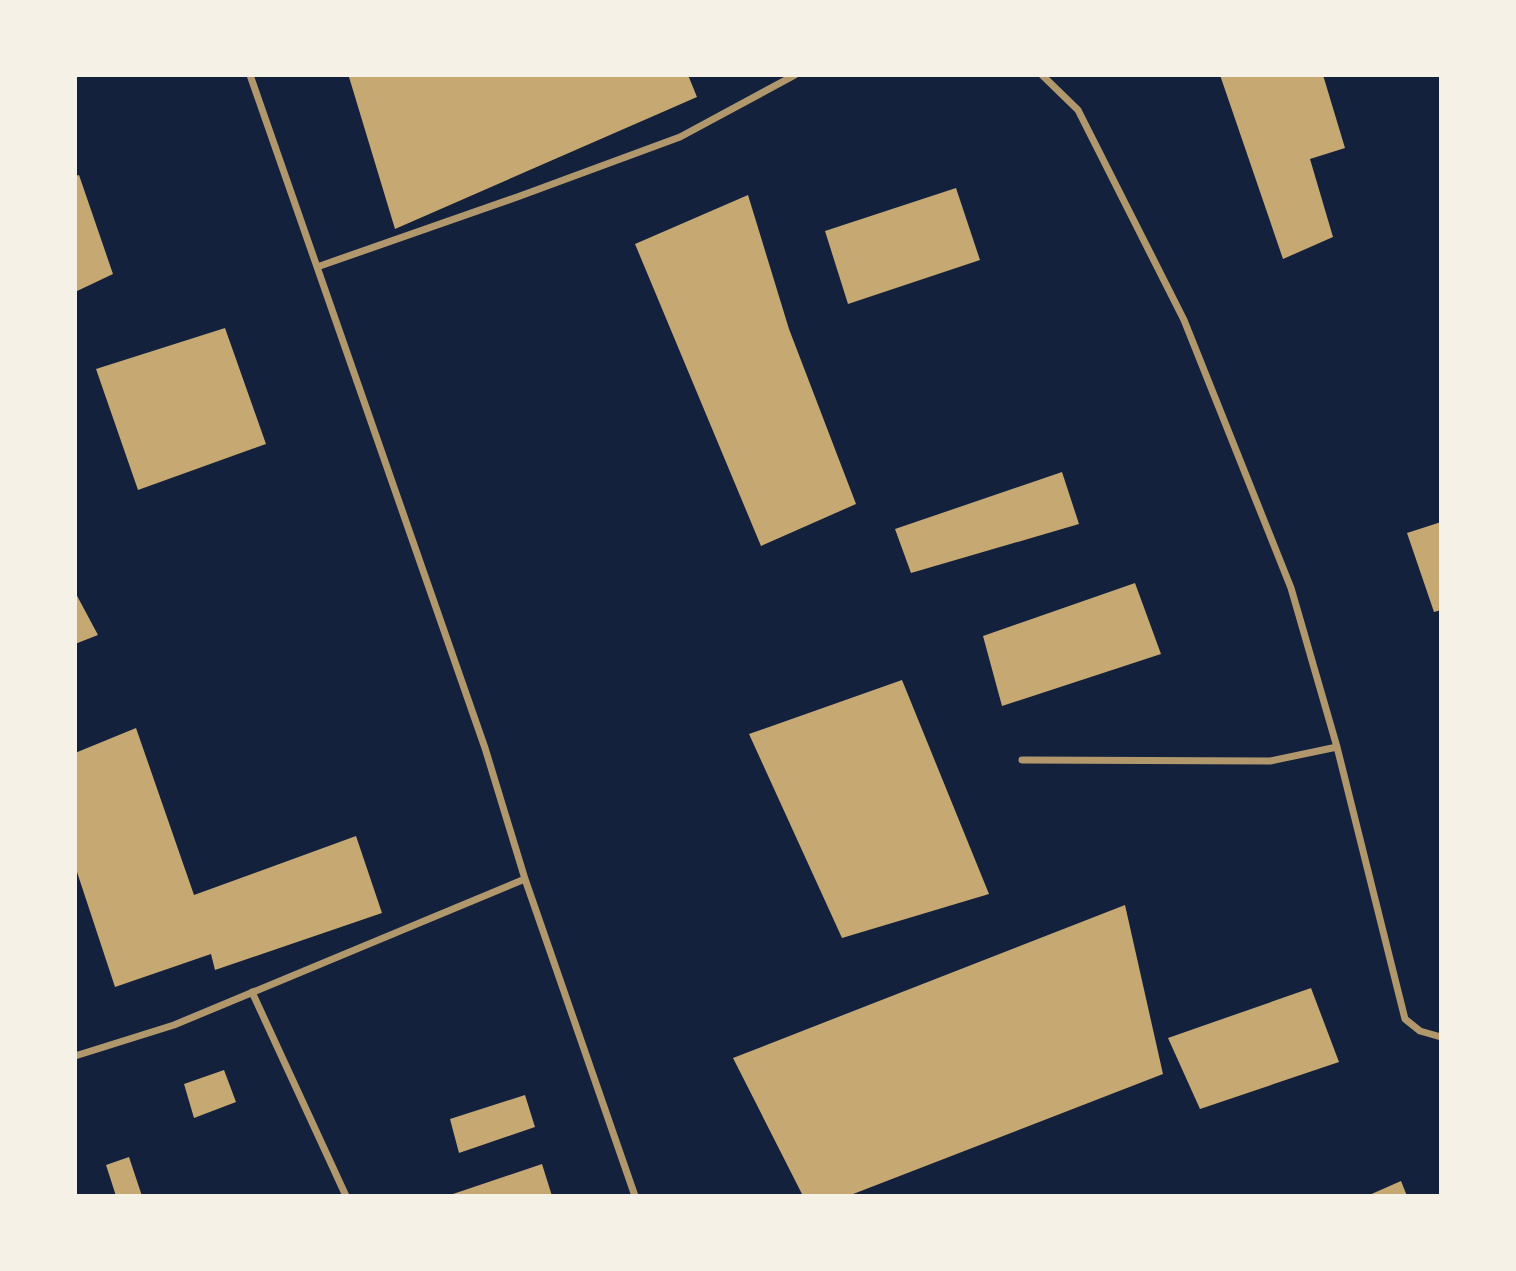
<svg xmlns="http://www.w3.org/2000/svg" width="1516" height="1271" viewBox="0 0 1516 1271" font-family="Manrope,sans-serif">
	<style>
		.building { fill: #c6a872 }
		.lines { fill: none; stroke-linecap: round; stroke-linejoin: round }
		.minor { stroke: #b1986c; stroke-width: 7 }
	</style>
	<rect width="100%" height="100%" fill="#14213d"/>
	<path class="building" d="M355,75H688L697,97L395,229L349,77Z
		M1220,75H1323L1345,148L1310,159L1333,237L1283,259Z
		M79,175L113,274L75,292V176Z
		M956,188L980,260L848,304L825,231Z
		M748,195L789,329L856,504L761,546L635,244Z
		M225,328L266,444L138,490L96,369Z
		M1062,472L1079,524L911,573L895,529Z
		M1441,522V610L1434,612L1407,533Z
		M1135,583L1161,654L1002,706L983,636Z
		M75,592L98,635L75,644Z
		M902,680L989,894L842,938L749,734Z
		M136,728L194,895L356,836L382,913L215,970L211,954L115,987L75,866V753Z
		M1125,905L1163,1074L848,1196H803L733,1058Z
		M1311,988L1339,1062L1200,1109L1168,1038Z
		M224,1070L236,1102L194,1118L184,1084Z
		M525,1095L535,1127L459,1153L450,1119Z
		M129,1157L142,1196H116L106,1165Z
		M542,1164L552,1196H450V1195Z
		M1401,1181L1407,1196H1367Z"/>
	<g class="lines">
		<path class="minor" d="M250,75L485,748L525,879L635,1196
			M1042,75L1078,110L1184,320L1291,588L1337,747L1405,1019L1420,1031L1441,1037
			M317,267L520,196L680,137L795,75
			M1022,760L1270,761L1337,747
			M252,992L346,1196
			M75,1056L174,1025L525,879"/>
	</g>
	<rect width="1516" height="1271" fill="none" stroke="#f6f1e7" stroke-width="154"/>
</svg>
